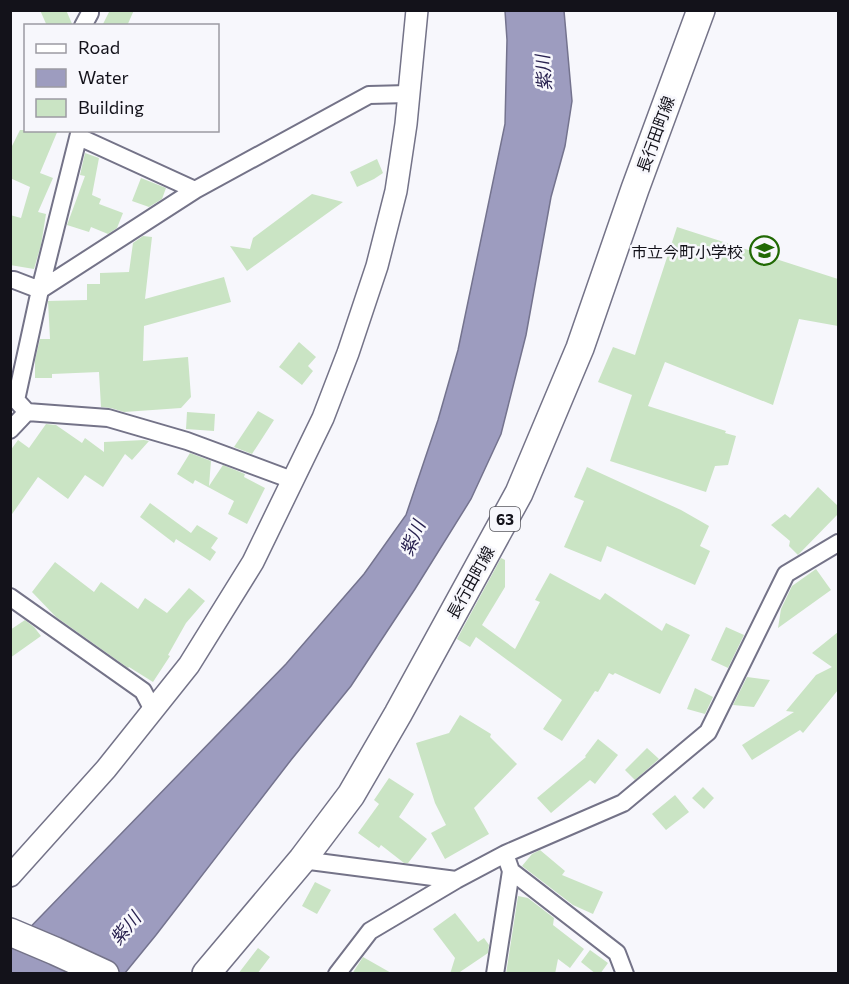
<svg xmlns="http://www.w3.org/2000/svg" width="849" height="984" viewBox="0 0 849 984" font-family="Commissioner,'Noto Sans JP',sans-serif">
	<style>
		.water { fill: #9d9cbf; stroke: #74738e; stroke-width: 1.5 }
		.building { fill: #cae4c4 }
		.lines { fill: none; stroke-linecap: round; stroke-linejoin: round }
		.minor-casing { stroke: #747388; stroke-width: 20 }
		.tertiary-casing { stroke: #747388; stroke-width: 24 }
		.primary-casing { stroke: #747388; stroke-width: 30 }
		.minor { stroke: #fff; stroke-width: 16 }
		.tertiary { stroke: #fff; stroke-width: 21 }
		.primary { stroke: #fff; stroke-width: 27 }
		.labels { text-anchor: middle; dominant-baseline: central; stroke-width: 5; stroke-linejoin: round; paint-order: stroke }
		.shield { fill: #f7f7fc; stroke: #57575e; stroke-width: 1.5 }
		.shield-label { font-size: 15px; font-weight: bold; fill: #13121a }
		.street-label { font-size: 16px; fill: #13121a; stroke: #f7f7fc }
		.poi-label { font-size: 16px; fill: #13121a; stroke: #f7f7fc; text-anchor: end }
		.water-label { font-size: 18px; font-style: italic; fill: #28214f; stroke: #f7f7fc }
	</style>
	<rect width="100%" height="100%" fill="#f7f7fc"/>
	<path class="water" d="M505,11H564L572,101L565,146L551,197L526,335L501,434L471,499L415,589L351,686L291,760L156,935L125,973H11L10,948L286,664L364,574L406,515L438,420L458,350L505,124L507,40Z"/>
	<path class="building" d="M40,10H66L73,26H47Z
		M110,10H134L127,26H102Z
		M20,130H58L40,173L53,178L38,212L46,214L41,245L34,269L10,265V215L21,218L30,187L10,178V150Z
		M85,153L99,158L92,195L101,199L99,204L123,213L117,228L108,234L91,227L89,232L67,225L85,176L80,175Z
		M377,159L383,173L374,179L357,187L350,172Z
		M141,178L166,188L162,199L149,207L132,201Z
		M312,194L343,202L247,271L230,246L250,249L253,238Z
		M677,227L838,279V326L799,319L773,405L665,362L648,406L726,431L725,433L736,436L728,465L715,466L706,492L610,461L632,395L598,382L613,347L635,355Z
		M143,236L152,237L145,299L224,277L231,302L144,326L143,361L188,357L191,397L181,408L124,412L111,408L101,407L99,372L52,374V378H35V360L40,339H50L48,301L87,300V284H100V273L129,272L133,243Z
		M299,342L316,357L308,366L313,371L302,385L279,367Z
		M258,411L274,420L252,454L234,447Z
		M187,412L215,414L214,431L186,429Z
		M46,424L56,425L82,443L85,438L104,452V442L144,440L149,441L132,460L125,454L103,487L85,475L68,499L38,477L10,517V451L18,440L29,448Z
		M190,453L211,461L209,486L223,465L245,474L244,477L265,488L247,524L228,514L234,501L195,480L193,484L177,474Z
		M587,467L681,510L709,526L700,546L710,551L695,585L607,546L601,562L564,547L584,501L574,497Z
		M818,487L838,506V514L798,555L789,546L790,541L771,525L785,514L790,518Z
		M150,503L191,533L197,525L218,538L211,548L216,552L210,561L176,539L174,543L140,517Z
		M501,558L505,560V587L482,625L515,649L540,602L535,600L550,573L600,600L605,593L662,631L666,623L690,635L660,694L615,673L613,675L609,673L598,692L595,691L562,741L543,729L562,700L476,637L470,647L457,639Z
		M55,562L94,592L101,582L138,609L145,598L167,613L189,588L205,601L186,623L168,655L170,656L153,682L129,667L128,668L56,617L32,592Z
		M816,569L831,590L778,628L781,609L792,586Z
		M25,620L34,627L41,636L10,658V630Z
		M726,627L744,635L728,668L711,660Z
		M838,632V690L803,733L800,730L752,760L742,745L794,712L786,711L816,675L832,667L812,653Z
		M747,677L770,680L754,707L733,705Z
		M695,688L713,697L705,714L687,709Z
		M460,715L491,734L490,737L517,764L474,808L489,834L445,859L431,833L446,825L435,803L416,743L449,733Z
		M598,739L618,755L595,784L590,780L551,813L537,798L586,757L585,756Z
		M647,748L659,759L635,780L625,770Z
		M389,778L414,794L399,817L427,839L408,863H404L381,845L379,848L358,833L379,804L374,800Z
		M703,787L714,798L704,809L692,798Z
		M675,795L689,812L666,830L652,814Z
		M540,850L565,871L562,875L603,892L593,914L573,905L522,866L532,854Z
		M315,882L331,890L317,914L302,906Z
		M518,896L528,898L554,918L553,925L584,949L570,968L558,959L555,974H506Z
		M455,913L478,942L484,938L489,945L488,953L457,974H450L455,958L433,929Z
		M258,948L270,957L257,974H238Z
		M590,950L608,963L600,974H596L581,962Z
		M363,957L393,974H352Z"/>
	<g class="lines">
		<defs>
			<path id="minor" d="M83,26L90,13L89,10
				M80,130L40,290L16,400L27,412L108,418L187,441L292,480
				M79,137L195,190
				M10,280H14L40,290L195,190L369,95L408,94
				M10,430L27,412
				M10,597L143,691L153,710
				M505,854L511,871L617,953L625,974
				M302,860L456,880L505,854L623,803L708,732L786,574L838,543
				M337,974L370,931L456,880
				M495,974L511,871"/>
			<path id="tertiary" d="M10,876L106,769L189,665L253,562L323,418L348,353L377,266L396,191L406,124L417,10"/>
			<path id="primary" d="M10,932L55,951L105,974
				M206,974L302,860L351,795L398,714L519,493L580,348L635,189L701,10"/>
		</defs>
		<use href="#minor" class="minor-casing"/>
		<use href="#tertiary" class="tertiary-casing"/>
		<use href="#primary" class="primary-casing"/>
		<use href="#minor" class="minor"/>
		<use href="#tertiary" class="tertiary"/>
		<use href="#primary" class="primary"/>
	</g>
	<defs>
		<symbol id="school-ring" viewBox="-11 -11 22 22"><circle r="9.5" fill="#f7f7fc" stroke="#216904" stroke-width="1.5"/><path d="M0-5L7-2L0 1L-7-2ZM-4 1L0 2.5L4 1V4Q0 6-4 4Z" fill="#216904"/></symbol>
	</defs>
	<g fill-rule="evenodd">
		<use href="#school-ring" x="748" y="234" width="33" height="33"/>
	</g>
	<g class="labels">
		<rect class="shield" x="490" y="507" width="30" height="24" rx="4.5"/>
		<g class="shield-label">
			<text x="505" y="519">63</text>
		</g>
		<g class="street-label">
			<text transform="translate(655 134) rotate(-70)">長行田町線</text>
			<text transform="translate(470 582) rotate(-61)">長行田町線</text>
		</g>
		<g class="poi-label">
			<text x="743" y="251">市立今町小学校</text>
		</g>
		<g class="water-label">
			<text transform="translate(543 73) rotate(-94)">紫川</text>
			<text transform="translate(412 538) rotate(-67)">紫川</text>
			<text transform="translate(125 928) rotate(-50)">紫川</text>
		</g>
	</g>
	<rect width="849" height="984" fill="none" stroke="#13121a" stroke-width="24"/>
	<rect x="24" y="24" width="195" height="108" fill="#f7f7fc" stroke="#9c9ba2" stroke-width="1.5"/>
	<rect x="36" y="44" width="30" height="9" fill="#ffffff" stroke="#9c9ba2" stroke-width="1.5"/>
	<text x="78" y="54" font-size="18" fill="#13121a">Road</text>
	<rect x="36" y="69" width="30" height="18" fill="#9d9cbf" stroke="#9c9ba2" stroke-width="1.5"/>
	<text x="78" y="84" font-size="18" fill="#13121a">Water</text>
	<rect x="36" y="99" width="30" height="18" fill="#cae4c4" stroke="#9c9ba2" stroke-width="1.5"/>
	<text x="78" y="114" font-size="18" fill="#13121a">Building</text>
</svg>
